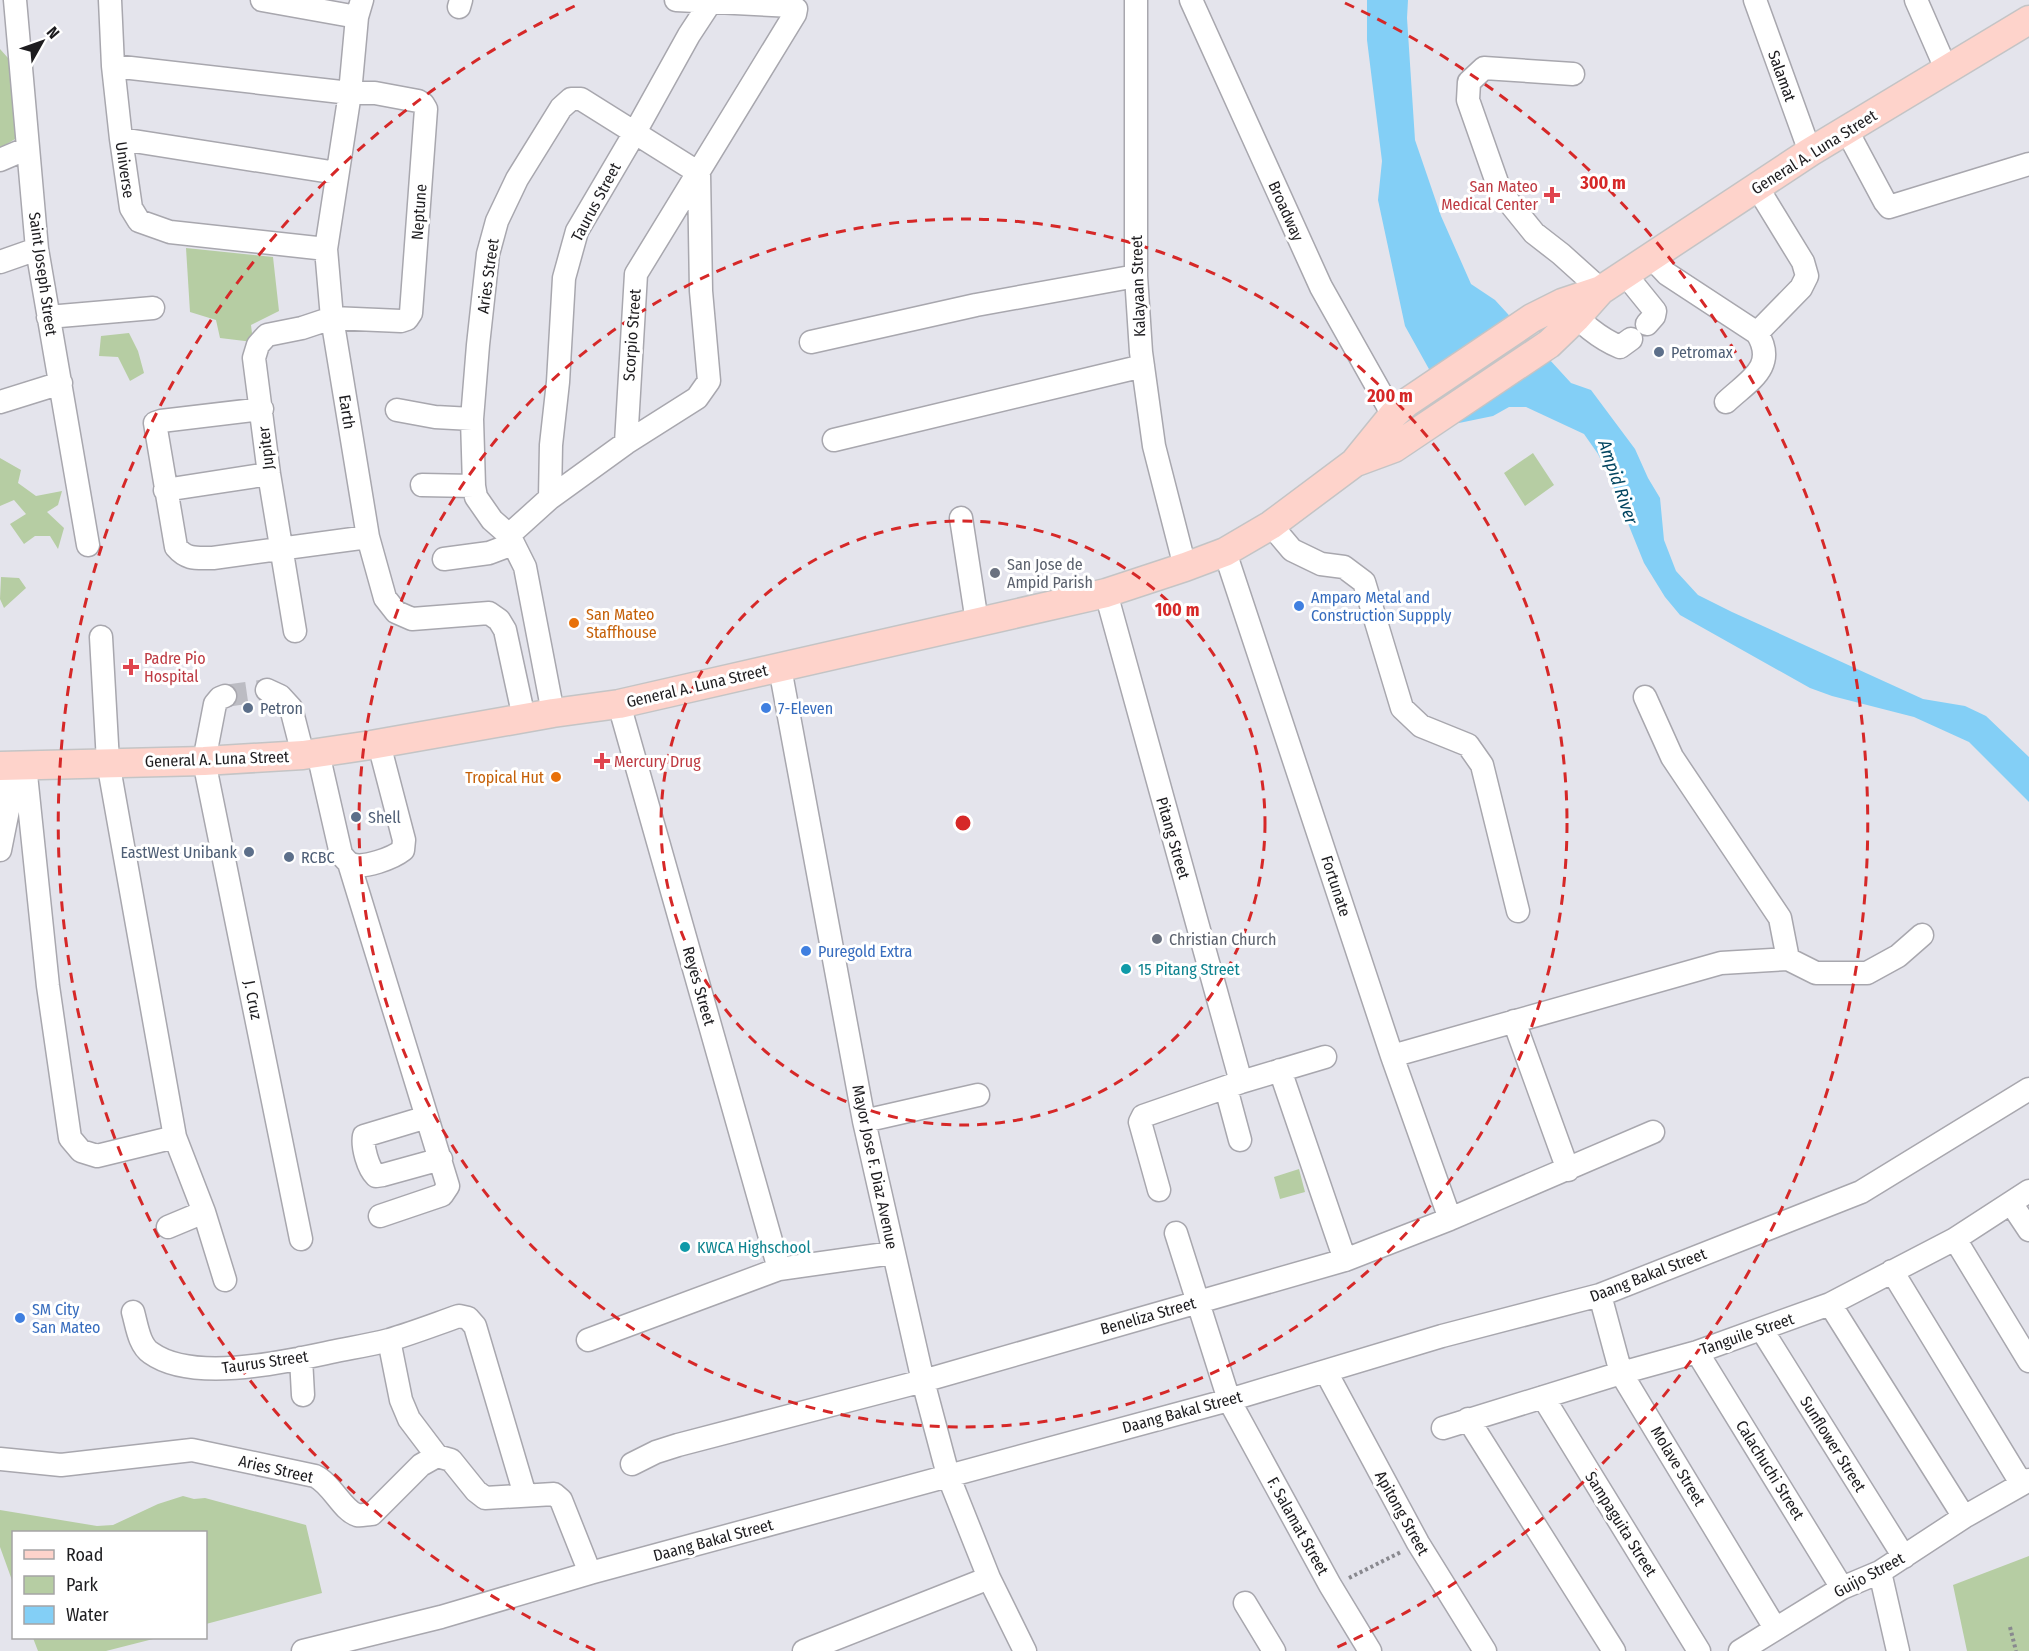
<svg xmlns="http://www.w3.org/2000/svg" width="2029" height="1651" viewBox="0 0 2029 1651" font-family="'Fira Sans Condensed',sans-serif">
	<style>
		.green { fill: #b6cda3 }
		.water { fill: #83cff6 }
		.lines { fill: none; stroke-linecap: round; stroke-linejoin: round }
		.minor-tunnel { stroke: #bcbcc3; stroke-width: 22; stroke-dasharray: 22 11; stroke-linecap: butt }
		.minor-casing { stroke: #a8a7ae; stroke-width: 25 }
		.major-casing { stroke: #c4c4c5; stroke-width: 31 }
		.path { stroke: #89898f; stroke-width: 4; stroke-dasharray: 3 3; stroke-linecap: butt }
		.minor { stroke: #fff; stroke-width: 22 }
		.major { stroke: #fed3cb; stroke-width: 28 }
		.ring { fill: none; stroke: #d62828; stroke-width: 3; stroke-dasharray: 10 8 }
		.health-dot { fill: #e0444e; stroke: #fff; stroke-width: 2 }
		.service-dot { fill: #5c6f8a; stroke: #fff; stroke-width: 2 }
		.worship-dot { fill: #6b7280; stroke: #fff; stroke-width: 2 }
		.shop-dot { fill: #3f7fe0; stroke: #fff; stroke-width: 2 }
		.food-dot { fill: #e8710a; stroke: #fff; stroke-width: 2 }
		.culture-dot { fill: #0f9aa8; stroke: #fff; stroke-width: 2 }
		.labels { text-anchor: middle; dominant-baseline: central; stroke-width: 6; stroke-linejoin: round; paint-order: stroke }
		.street-label { font-size: 16px; fill: #1d1c1f; stroke: #fff }
		.health-label { font-size: 16px; fill: #be3a42; stroke: #fff; text-anchor: start }
		.service-label { font-size: 16px; fill: #4e5e75; stroke: #fff; text-anchor: start }
		.worship-label { font-size: 16px; fill: #5b616d; stroke: #fff; text-anchor: start }
		.shop-label { font-size: 16px; fill: #366cbe; stroke: #fff; text-anchor: start }
		.food-label { font-size: 16px; fill: #c56008; stroke: #fff; text-anchor: start }
		.culture-label { font-size: 16px; fill: #0d838f; stroke: #fff; text-anchor: start }
		.water-label { font-size: 18px; font-style: italic; fill: #024560; stroke: #fff }
		.centre { fill: #d62828; stroke: #fff; stroke-width: 3 }
		.ring-label { font-size: 18px; text-anchor: middle; font-weight: bold; fill: #d62828; stroke: #fff; stroke-width: 6; stroke-linejoin: round; paint-order: stroke }
	</style>
	<rect width="100%" height="100%" fill="#e4e4ec"/>
	<path class="green" d="M0,49L16,67L22,135L0,148Z
		M186,248L273,257L279,311L251,325L253,342L220,338L216,320L190,312Z
		M129,333L138,351L144,373L130,381L118,357L99,356L101,336Z
		M1533,453L1554,485L1525,506L1504,473Z
		M0,458L21,470L18,483L36,496L62,491L58,505L47,512L64,528L58,549L50,536H35L24,544L10,524L26,514L14,500L0,506Z
		M1,577L19,578L26,588L4,608L0,599Z
		M1299,1169L1305,1192L1280,1199L1274,1177Z
		M183,1496L194,1499L205,1498L306,1525L322,1593L206,1624V1532H14L13,1583L0,1547V1510L97,1526L113,1525L158,1504Z
		M2029,1556V1651H1967L1953,1585Z
		M33,1638H157L106,1651H38Z"/>
	<path class="water" d="M1367,0H1408L1407,18L1415,140L1441,216L1471,284L1495,300L1571,383L1591,390L1635,449L1648,478L1660,498L1664,540L1676,571L1698,595L1732,612L1923,699L1965,706L1986,716L2029,757V802L1969,742L1914,717L1832,696L1810,688L1680,615L1665,597L1644,563L1610,479L1598,454L1584,434L1526,407H1509L1493,416L1459,423L1405,326L1378,200L1382,161L1367,40Z"/>
	<g class="lines">
		<path class="minor-tunnel" d="M225,696L267,690"/>
		<defs>
			<path id="minor" d="M15,0L37,249L88,545
				M110,0L113,66L121,139L131,208L139,221L170,232L326,249
				M262,0L357,17
				M362,0L357,17L350,93L326,249L332,318L368,537L385,598L396,612L412,619L489,613L499,620L505,630L524,718
				M1136,0V276L1141,352L1154,446L1185,567
				M1191,0L1321,287L1393,415
				M1755,0L1810,152
				M1916,0L1947,71
				M459,7L461,0
				M113,66L350,93H375L418,101L423,104L426,109L411,313L407,319L401,321L332,318L302,328L267,335L258,345L254,358L269,474L295,631
				M1573,74L1484,68L1469,82L1468,100L1500,191L1534,233L1561,254L1601,290
				M1847,131L1885,202L1889,207L2029,164
				M121,139L337,173
				M0,160L28,148
				M1651,257L1667,274L1757,333L1801,288L1807,276L1803,262L1757,187
				M0,262L37,249
				M1625,274L1655,311L1654,316L1647,324
				M1565,306C1581,322 1598,338 1620,347L1631,339
				M48,317L153,308
				M811,342L976,305L1136,276
				M0,402L61,383
				M1726,402C1748,381 1778,367 1757,333
				M262,409L161,421L155,423L176,547C187,560 196,558 213,558L368,537
				M397,410L435,417L472,419
				M834,440L1143,366
				M626,443L636,274L795,14L796,9L792,6L676,0
				M422,485L474,486
				M165,490L269,474
				M550,498L551,445L558,382L564,278L577,231L634,134L689,35L712,0
				M961,518L977,622
				M1271,525L1292,550L1321,564L1344,567L1364,582L1402,708L1421,726L1468,745L1482,765L1518,911
				M509,535L550,498L626,443L697,398L709,381L701,291L699,173
				M1225,552L1392,1056L1450,1219
				M444,559L489,553L513,544
				M1106,593L1241,1082
				M101,637L108,762L175,1137L204,1212L225,1280
				M780,668L864,1121L923,1381L948,1475L989,1578L1025,1651
				M267,690L280,696L291,708L303,755
				M225,696L220,698L215,704L204,761L301,1239
				M1645,697L1672,757L1780,918L1788,959
				M619,704L779,1269
				M553,713L525,567L509,535L492,520L476,497L474,486L472,419L478,345L488,254L497,221L517,179L561,108L571,99H581L699,173
				M318,753L341,854C344,858 347,862 351,864C364,869 393,858 403,850L404,840L379,744
				M25,765L48,986L70,1138L81,1151L97,1156L175,1137
				M0,850L8,810L12,766
				M349,863L448,1186L442,1195L380,1216
				M1514,1021L1568,1170
				M1392,1056L1721,963L1788,959L1816,973H1867L1898,956L1922,935
				M1280,1070L1345,1260
				M1226,1088L1240,1140
				M427,1117L364,1136C362,1147 368,1168 376,1176L383,1175L441,1159
				M864,1121L978,1095
				M1159,1190L1140,1122L1143,1116L1241,1082L1325,1057
				M2011,1203L2029,1230
				M168,1227L204,1212
				M1176,1233L1229,1400L1330,1585L1370,1651
				M1955,1239L2029,1361
				M1892,1271L2021,1483
				M1600,1295L1621,1373L1775,1628
				M1830,1304L1964,1517
				M133,1312C137,1326 139,1345 151,1353C193,1383 284,1362 331,1352C350,1348 370,1345 389,1340C413,1333 436,1324 459,1316L468,1318L475,1326L525,1495
				M1762,1330L1904,1557
				M389,1340L401,1400L409,1419L437,1456
				M588,1340L779,1269L893,1253
				M1697,1352L1842,1588
				M301,1358L303,1395
				M1326,1372L1418,1543L1485,1651
				M1543,1397L1699,1651
				M1468,1419L1614,1651
				M1443,1428L1621,1373L1697,1352L1830,1304L1955,1239L2029,1191
				M0,1459L61,1465L192,1450L315,1476C332,1484 342,1510 357,1515C361,1516 367,1514 372,1514L421,1465L437,1456L451,1460L476,1491L485,1498L554,1494L561,1500L590,1573
				M632,1464L656,1452L678,1445L923,1381L1345,1260L1450,1219L1653,1132
				M1880,1572L1898,1651
				M1245,1603L1274,1651
				M303,1651L441,1617L590,1573L1229,1400L1442,1336L1600,1295L1861,1192L2029,1089
				M804,1651L989,1578
				M1740,1651L1842,1588L1880,1572L1964,1517L2029,1480"/>
			<path id="major" d="M1356,462L1394,448L1549,344L1576,318L1601,290
				M0,766L204,761L303,755L371,745L553,713L619,704L1106,593L1185,567L1225,552L1271,525L1354,463L1393,415L1406,403L1532,318L1562,303L1601,290L1810,152L2029,20"/>
		</defs>
		<use href="#minor" class="minor-casing"/>
		<use href="#major" class="major-casing"/>
		<path class="path" d="M1349,1578L1401,1552
			M2010,1627L2016,1651"/>
		<use href="#minor" class="minor"/>
		<use href="#major" class="major"/>
	</g>
	<g class="ring">
		<circle cx="963" cy="823" r="302"/>
		<circle cx="963" cy="823" r="604"/>
		<path d="M595 1650A905 905 0 0 1 581 3M1345 3A905 905 0 0 1 1331 1650"/>
	</g>
	<g class="health-dot">
		<path d="M1549 186h6v6h6v6h-6v6h-6v-6h-6v-6h6z"/>
		<path d="M128 658h6v6h6v6h-6v6h-6v-6h-6v-6h6z"/>
		<path d="M599 752h6v6h6v6h-6v6h-6v-6h-6v-6h6z"/>
	</g>
	<g class="service-dot">
		<circle cx="1659" cy="352" r="6"/>
		<circle cx="248" cy="708" r="6"/>
		<circle cx="356" cy="817" r="6"/>
		<circle cx="249" cy="852" r="6"/>
		<circle cx="289" cy="857" r="6"/>
	</g>
	<g class="worship-dot">
		<circle cx="995" cy="573" r="6"/>
		<circle cx="1157" cy="939" r="6"/>
	</g>
	<g class="shop-dot">
		<circle cx="1299" cy="606" r="6"/>
		<circle cx="766" cy="708" r="6"/>
		<circle cx="806" cy="951" r="6"/>
		<circle cx="20" cy="1318" r="6"/>
	</g>
	<g class="food-dot">
		<circle cx="574" cy="623" r="6"/>
		<circle cx="556" cy="777" r="6"/>
	</g>
	<g class="culture-dot">
		<circle cx="1126" cy="969" r="6"/>
		<circle cx="685" cy="1247" r="6"/>
	</g>
	<g class="labels">
		<g class="street-label">
			<text transform="translate(1782 76) rotate(70)">Salamat</text>
			<text transform="translate(1814 152) rotate(-32)">General A. Luna Street</text>
			<text transform="translate(125 170) rotate(82)">Universe</text>
			<text transform="translate(596 202) rotate(-62)">Taurus Street</text>
			<text transform="translate(1286 211) rotate(66)">Broadway</text>
			<text transform="translate(419 212) rotate(-86)">Neptune</text>
			<text transform="translate(43 274) rotate(82)">Saint Joseph Street</text>
			<text transform="translate(488 276) rotate(-82)">Aries Street</text>
			<text transform="translate(1138 286) rotate(-92)">Kalayaan Street</text>
			<text transform="translate(632 335) rotate(-86)">Scorpio Street</text>
			<text transform="translate(347 412) rotate(81)">Earth</text>
			<text transform="translate(266 448) rotate(-97)">Jupiter</text>
			<text transform="translate(697 686) rotate(-13)">General A. Luna Street</text>
			<text transform="translate(217 759) rotate(-2)">General A. Luna Street</text>
			<text transform="translate(1173 838) rotate(74)">Pitang Street</text>
			<text transform="translate(1336 886) rotate(72)">Fortunate</text>
			<text transform="translate(699 986) rotate(74)">Reyes Street</text>
			<text transform="translate(253 1000) rotate(79)">J. Cruz</text>
			<text transform="translate(875 1167) rotate(78)">Mayor Jose F. Diaz Avenue</text>
			<text transform="translate(1648 1275) rotate(-21)">Daang Bakal Street</text>
			<text transform="translate(1148 1316) rotate(-16)">Beneliza Street</text>
			<text transform="translate(1747 1334) rotate(-19)">Tanguile Street</text>
			<text transform="translate(265 1362) rotate(-8)">Taurus Street</text>
			<text transform="translate(1182 1412) rotate(-15)">Daang Bakal Street</text>
			<text transform="translate(1833 1444) rotate(58)">Sunflower Street</text>
			<text transform="translate(1678 1466) rotate(59)">Molave Street</text>
			<text transform="translate(276 1469) rotate(13)">Aries Street</text>
			<text transform="translate(1770 1470) rotate(58)">Calachuchi Street</text>
			<text transform="translate(1402 1513) rotate(61)">Apitong Street</text>
			<text transform="translate(1621 1524) rotate(58)">Sampaguita Street</text>
			<text transform="translate(1298 1526) rotate(61)">F. Salamat Street</text>
			<text transform="translate(713 1540) rotate(-15)">Daang Bakal Street</text>
			<text transform="translate(1869 1575) rotate(-28)">Guijo Street</text>
		</g>
		<g class="health-label">
			<text x="1538" y="186" text-anchor="end">San Mateo<tspan x="1538" dy="18">Medical Center</tspan></text>
			<text x="144" y="658">Padre Pio<tspan x="144" dy="18">Hospital</tspan></text>
			<text x="614" y="761">Mercury Drug</text>
		</g>
		<g class="service-label">
			<text x="1671" y="352">Petromax</text>
			<text x="260" y="708">Petron</text>
			<text x="368" y="817">Shell</text>
			<text x="237" y="852" text-anchor="end">EastWest Unibank</text>
			<text x="301" y="857">RCBC</text>
		</g>
		<g class="worship-label">
			<text x="1007" y="564">San Jose de<tspan x="1007" dy="18">Ampid Parish</tspan></text>
			<text x="1169" y="939">Christian Church</text>
		</g>
		<g class="shop-label">
			<text x="1311" y="597">Amparo Metal and<tspan x="1311" dy="18">Construction Suppply</tspan></text>
			<text x="778" y="708">7-Eleven</text>
			<text x="818" y="951">Puregold Extra</text>
			<text x="32" y="1309">SM City<tspan x="32" dy="18">San Mateo</tspan></text>
		</g>
		<g class="food-label">
			<text x="586" y="614">San Mateo<tspan x="586" dy="18">Staffhouse</tspan></text>
			<text x="544" y="777" text-anchor="end">Tropical Hut</text>
		</g>
		<g class="culture-label">
			<text x="1138" y="969">15 Pitang Street</text>
			<text x="697" y="1247">KWCA Highschool</text>
		</g>
		<g class="water-label">
			<text transform="translate(1618 482) rotate(71)">Ampid River</text>
		</g>
	</g>
	<circle cx="963" cy="823" r="9" class="centre"/>
	<g class="ring-label">
		<text x="1603" y="189">300 m</text>
		<text x="1390" y="402">200 m</text>
		<text x="1177" y="616">100 m</text>
	</g>
	<rect x="12" y="1531" width="195" height="108" fill="#ffffff" stroke="#a5a4a5" stroke-width="1.5"/>
	<rect x="24" y="1550" width="30" height="9" fill="#fed3cb" stroke="#a5a4a5" stroke-width="1.5"/>
	<text x="66" y="1561" font-size="18" fill="#1d1c1f">Road</text>
	<rect x="24" y="1576" width="30" height="18" fill="#b6cda3" stroke="#a5a4a5" stroke-width="1.5"/>
	<text x="66" y="1591" font-size="18" fill="#1d1c1f">Park</text>
	<rect x="24" y="1606" width="30" height="18" fill="#83cff6" stroke="#a5a4a5" stroke-width="1.5"/>
	<text x="66" y="1621" font-size="18" fill="#1d1c1f">Water</text>
	<g transform="translate(42 42) rotate(50)" stroke="#ffffff" stroke-width="4.5" paint-order="stroke">
	<path d="M0-4.5L10 22L0 15L-10 22Z" fill="#1d1c1f"/>
	<text y="-9" font-size="16" font-weight="bold" text-anchor="middle" fill="#1d1c1f">N</text>
	</g>
</svg>
